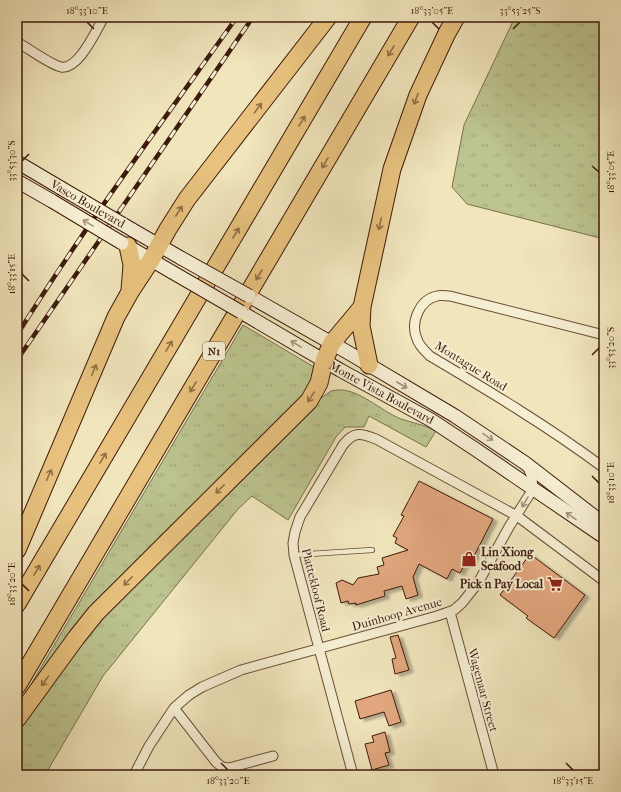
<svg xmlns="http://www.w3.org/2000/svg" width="621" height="792" viewBox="0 0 621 792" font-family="'IM FELL French Canon',serif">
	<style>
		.grass { fill: url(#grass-tufts); stroke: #7c6f4d }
		.building { fill: #e2a77e; stroke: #3d1a0b; filter: url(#shadow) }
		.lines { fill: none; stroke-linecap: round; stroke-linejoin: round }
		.lane-casing { stroke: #6a4d37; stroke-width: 6 }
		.street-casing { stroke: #6a4d37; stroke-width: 11 }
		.secondary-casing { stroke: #3d1a0b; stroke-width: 15 }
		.highway-casing { stroke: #3d1a0b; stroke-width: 19 }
		.lane { stroke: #f6eed3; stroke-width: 4.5 }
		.street { stroke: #f6eed3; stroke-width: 9 }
		.secondary { stroke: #f6eed3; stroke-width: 13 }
		.highway { stroke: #e8c27e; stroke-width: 17 }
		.rail-casing { stroke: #3d1a0b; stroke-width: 4.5 }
		.rail { stroke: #f6eed3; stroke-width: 3; stroke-dasharray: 9; stroke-linecap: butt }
		.secondary-bridge-casing { stroke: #3d1a0b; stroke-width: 15; stroke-linecap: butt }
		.secondary-bridge { stroke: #f6eed3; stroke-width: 13 }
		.oneway { stroke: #926e44 }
		.oneway2 { stroke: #a38f79 }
		.ticks { fill: none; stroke: #3d1a0b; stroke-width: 1.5 }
		.labels { text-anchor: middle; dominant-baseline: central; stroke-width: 4; stroke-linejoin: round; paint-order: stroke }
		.shield { fill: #f6eed3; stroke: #745a47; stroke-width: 1 }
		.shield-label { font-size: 11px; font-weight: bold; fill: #3d1a0b }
		.street-label { font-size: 12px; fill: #3d1a0b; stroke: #f6eed3 }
		.poi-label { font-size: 12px; font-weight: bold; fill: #3d1a0b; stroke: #f6eed3; text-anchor: start }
		.neatline { fill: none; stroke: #3d1a0b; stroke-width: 1.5 }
		.ticks-label { font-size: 10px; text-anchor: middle; fill: #3d1a0b }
	</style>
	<defs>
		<pattern id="grass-tufts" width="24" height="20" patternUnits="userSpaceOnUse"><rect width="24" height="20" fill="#bcc48f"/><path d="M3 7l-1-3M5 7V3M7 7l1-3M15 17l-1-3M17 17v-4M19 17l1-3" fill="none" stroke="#a2a87a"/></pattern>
		<filter id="shadow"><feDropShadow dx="4.5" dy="2.5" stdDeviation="1" flood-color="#0004"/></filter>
	</defs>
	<rect width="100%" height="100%" fill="#f1e5bc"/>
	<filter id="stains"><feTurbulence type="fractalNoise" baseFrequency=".005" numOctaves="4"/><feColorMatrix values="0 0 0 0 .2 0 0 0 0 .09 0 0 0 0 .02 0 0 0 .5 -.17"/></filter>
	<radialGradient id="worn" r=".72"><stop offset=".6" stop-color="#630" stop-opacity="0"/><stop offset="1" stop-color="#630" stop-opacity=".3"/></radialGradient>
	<path class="grass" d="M515,17H604V239L467,204L452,187L464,125Z
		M243,325L314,367L309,388L17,708Z
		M337,390C358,388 381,411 401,419C413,423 425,425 436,431L426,447L369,416L364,427H345L336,437L288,520L252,496L238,509L103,676L45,775H17V732L24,721L52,686L67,662L87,634L129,589L321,398L331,391Z"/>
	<path class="building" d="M419,481L493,519L470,564L466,562L460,573L452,569L447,579L419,564L413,577L418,595L406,599L402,586L384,591L385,596L356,605V603L349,604L348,601L341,603L336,583L342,580L353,585L358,578L379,574L377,567L384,565L382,558L408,550L395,543L397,538L393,536L404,516L401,515Z
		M530,554L585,595L554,638L526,618L528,616L500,595Z
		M398,635L409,670L395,674L392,659L396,658L390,637Z
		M391,690L401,722L389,726L384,712L360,719L355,701Z
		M385,732L390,752L385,753L389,765L372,770L365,744L374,742L372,736Z"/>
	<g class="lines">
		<defs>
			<path id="lane" d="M17,266L20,272L17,285
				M294,555L372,550"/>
			<path id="street" d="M17,42C28,48 49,64 61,67C79,70 96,30 104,17
				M604,335L450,296C446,296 441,295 437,296C419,300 410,323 417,339C419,346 425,351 430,356C489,391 549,427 604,468
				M450,612L494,775
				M174,708L216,762L222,767L229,768L273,756
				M134,775L149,746L174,708L189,695L202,687L241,670L437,616L454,610L462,603L478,583L509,527L533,489L532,477L527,466
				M353,775L294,555L293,543L295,532L300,517L343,445C354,431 361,433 376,439L517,516L604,581"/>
			<g id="secondary">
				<path d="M17,162L61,188"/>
				<path d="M17,181L52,201"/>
				<path d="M131,229L181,258"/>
				<path d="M124,244L172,272"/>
				<path d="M249,296L349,353L455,416L525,463L604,524"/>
				<path id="s1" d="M241,312L340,370L431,420L475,449L604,537"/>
			</g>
			<path id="highway" d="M128,246L132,265L130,290
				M369,365L361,326L362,307L392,169L418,95L447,33L456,17
				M17,550L116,317L130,292L151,260L168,229L187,199L328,17
				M17,604L363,17
				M17,686L411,17
				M17,719L76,638L96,613L309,401L319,383L324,361L332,343L362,307"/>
		</defs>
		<use href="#lane" class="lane-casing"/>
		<use href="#street" class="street-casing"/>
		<use href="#secondary" class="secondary-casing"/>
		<use href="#highway" class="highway-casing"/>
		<use href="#lane" class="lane"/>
		<use href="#street" class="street"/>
		<use href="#secondary" class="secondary"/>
		<use href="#highway" class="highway"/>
		<defs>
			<path id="rail" d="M17,335C85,226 162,122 237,17
				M17,360L253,17"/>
		</defs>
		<use href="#rail" class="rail-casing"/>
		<use href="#rail" class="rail"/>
		<defs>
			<path id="secondary-bridge" d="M61,188L131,229
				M52,201L122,243
				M181,258L249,296
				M172,272L241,312"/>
		</defs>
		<use href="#secondary-bridge" class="secondary-bridge-casing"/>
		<use href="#secondary-bridge" class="secondary-bridge"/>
	</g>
	<defs><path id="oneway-shaft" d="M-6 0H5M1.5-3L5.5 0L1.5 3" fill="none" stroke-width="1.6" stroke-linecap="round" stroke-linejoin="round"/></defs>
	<g class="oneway">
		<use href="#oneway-shaft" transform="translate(391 51) rotate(121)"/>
		<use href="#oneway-shaft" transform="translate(416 99) rotate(111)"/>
		<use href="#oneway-shaft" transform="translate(258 108) rotate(-53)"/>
		<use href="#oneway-shaft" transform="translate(302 121) rotate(-59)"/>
		<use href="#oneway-shaft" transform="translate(325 163) rotate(121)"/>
		<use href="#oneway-shaft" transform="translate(179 211) rotate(-57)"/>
		<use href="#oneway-shaft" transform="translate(380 224) rotate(102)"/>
		<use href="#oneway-shaft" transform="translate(236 233) rotate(-59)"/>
		<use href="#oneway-shaft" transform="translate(259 275) rotate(121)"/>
		<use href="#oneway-shaft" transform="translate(169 346) rotate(-59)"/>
		<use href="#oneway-shaft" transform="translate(94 370) rotate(-67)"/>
		<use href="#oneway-shaft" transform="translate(193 387) rotate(121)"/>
		<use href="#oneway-shaft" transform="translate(311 397) rotate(124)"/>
		<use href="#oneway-shaft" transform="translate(103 458) rotate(-59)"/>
		<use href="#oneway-shaft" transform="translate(49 475) rotate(-66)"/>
		<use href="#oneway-shaft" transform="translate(220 489) rotate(135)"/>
		<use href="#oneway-shaft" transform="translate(37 570) rotate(-59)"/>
		<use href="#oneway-shaft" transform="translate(128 581) rotate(135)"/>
		<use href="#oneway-shaft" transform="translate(45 681) rotate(126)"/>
	</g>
	<g class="oneway2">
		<use href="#oneway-shaft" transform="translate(88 223) rotate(-149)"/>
		<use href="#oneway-shaft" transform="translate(296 344) rotate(-149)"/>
		<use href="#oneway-shaft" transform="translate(402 385) rotate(30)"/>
		<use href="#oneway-shaft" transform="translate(488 437) rotate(34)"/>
		<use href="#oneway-shaft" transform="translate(525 502) rotate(121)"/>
		<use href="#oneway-shaft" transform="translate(571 516) rotate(-145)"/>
	</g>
	<path class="ticks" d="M87,22L94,29M432,22L439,29M513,29L520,22M22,161L29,154M592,166L599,172M22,274L29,281M592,355L599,348M592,476L599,483M22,584L29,591M221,763L228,770M566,763L573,770"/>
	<defs>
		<symbol id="shop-bare" viewBox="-9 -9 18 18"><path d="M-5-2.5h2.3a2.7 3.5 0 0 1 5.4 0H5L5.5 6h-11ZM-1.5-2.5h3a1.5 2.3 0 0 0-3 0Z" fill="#8f2418" stroke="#f6eed3" stroke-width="2.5" paint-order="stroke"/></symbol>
		<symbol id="supermarket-bare" viewBox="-9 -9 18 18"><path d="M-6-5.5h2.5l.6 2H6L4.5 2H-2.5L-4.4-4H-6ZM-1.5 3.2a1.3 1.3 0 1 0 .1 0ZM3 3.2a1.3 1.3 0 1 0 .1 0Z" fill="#8f2418" stroke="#f6eed3" stroke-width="2.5" paint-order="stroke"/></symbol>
	</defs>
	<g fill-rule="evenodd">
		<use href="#shop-bare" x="458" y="548" width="22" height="22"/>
		<use href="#supermarket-bare" x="544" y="573" width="22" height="22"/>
	</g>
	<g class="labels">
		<rect class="shield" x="203" y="342" width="22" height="18" rx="3"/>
		<g class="shield-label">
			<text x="214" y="351">N1</text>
		</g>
		<g class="street-label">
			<text transform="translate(88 204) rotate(30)">Vasco Boulevard</text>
			<text transform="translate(471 366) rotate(32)">Montague Road</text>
			<text stroke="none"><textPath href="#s1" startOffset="162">Monte Vista Boulevard</textPath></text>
			<text transform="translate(316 590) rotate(76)">Plattekloof Road</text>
			<text transform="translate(397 614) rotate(-16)">Duinhoop Avenue</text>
			<text transform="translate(483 690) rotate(75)">Wagenaar Street</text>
		</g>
		<g class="poi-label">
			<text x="481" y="552">Lin Xiong<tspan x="481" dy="14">Seafood</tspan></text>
			<text x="543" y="584" text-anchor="end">Pick n Pay Local</text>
		</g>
	</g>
	<rect width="621" height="792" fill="none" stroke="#f1e5bc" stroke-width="44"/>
	<rect x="22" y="22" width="577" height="748" class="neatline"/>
	<g class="ticks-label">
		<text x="87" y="14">18°33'10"E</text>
		<text x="432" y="14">18°33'05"E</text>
		<text x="520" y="14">33°53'25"S</text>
		<text transform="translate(11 161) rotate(-90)" y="4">33°53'30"S</text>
		<text transform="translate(610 172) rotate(-90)" y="4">18°33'05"E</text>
		<text transform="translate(11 274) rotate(-90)" y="4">18°33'15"E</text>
		<text transform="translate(610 348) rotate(-90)" y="4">33°53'20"S</text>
		<text transform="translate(610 483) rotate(-90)" y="4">18°33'10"E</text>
		<text transform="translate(11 584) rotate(-90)" y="4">18°33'20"E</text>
		<text x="228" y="784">18°33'20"E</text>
		<text x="573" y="784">18°33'15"E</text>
	</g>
	<rect width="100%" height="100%" filter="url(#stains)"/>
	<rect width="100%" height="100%" fill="url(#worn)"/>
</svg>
